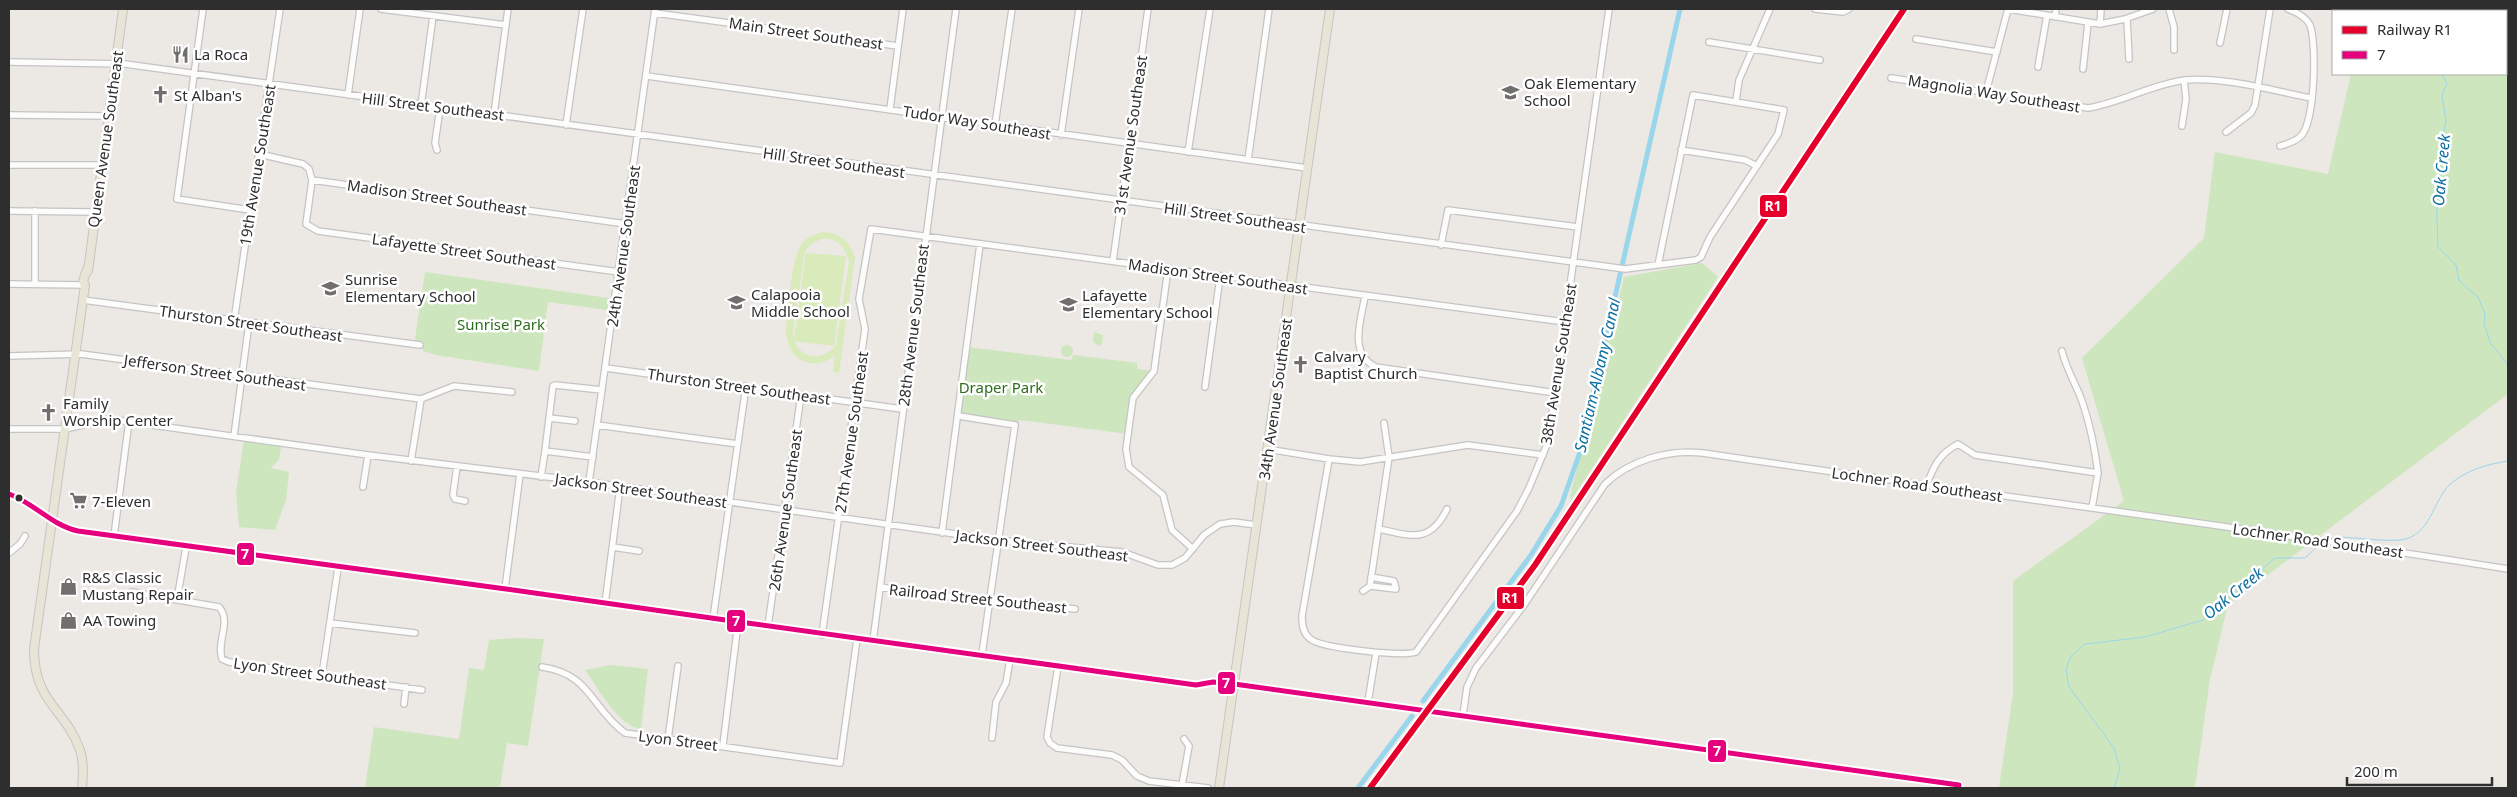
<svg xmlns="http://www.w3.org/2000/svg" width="2517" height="797" viewBox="0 0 2517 797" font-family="'Noto Sans',sans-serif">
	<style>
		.green { fill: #cee6be }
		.pitch { fill: #d9eabb; fill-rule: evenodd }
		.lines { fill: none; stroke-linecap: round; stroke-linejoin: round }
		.stream { stroke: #99d6ec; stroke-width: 1 }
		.canal { stroke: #99d6ec; stroke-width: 5 }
		.minor-casing { stroke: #c5c4c5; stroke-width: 8 }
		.major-casing { stroke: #c6c5c4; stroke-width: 10 }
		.minor { stroke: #fcfcfb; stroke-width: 5.5 }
		.major { stroke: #e8e4d6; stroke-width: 8 }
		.bus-1-casing { stroke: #fff; stroke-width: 9 }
		.bus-1 { stroke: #e5007d; stroke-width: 5 }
		.rail-1-casing { stroke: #fff; stroke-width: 10 }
		.rail-1 { stroke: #e4002b; stroke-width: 6 }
		.bus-dot { fill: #2e2e2e; stroke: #fff; stroke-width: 2 }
		.labels { text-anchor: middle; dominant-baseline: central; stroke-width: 5; stroke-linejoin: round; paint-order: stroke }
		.street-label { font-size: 15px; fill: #2e2e2e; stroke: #fff }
		.poi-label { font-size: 15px; fill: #2e2e2e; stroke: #fff; text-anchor: start }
		.park-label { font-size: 15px; fill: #2c6e1b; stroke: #fff }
		.water-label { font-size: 16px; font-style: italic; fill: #0d6fa3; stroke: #fff }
		.line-badge { stroke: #fff; stroke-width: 2 }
		.badge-label { font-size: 14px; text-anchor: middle; font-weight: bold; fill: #fff }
	</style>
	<rect width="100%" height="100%" fill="#ece8e4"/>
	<path class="green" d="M2423,9H2508V394L2228,605L2210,679L2195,788H1999L2013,694V581L2124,501L2082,358L2204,238L2215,152L2328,174L2351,74H2506V11H2422Z
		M1702,263L1718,277L1570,502L1571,492L1624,277Z
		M425,272L616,299L614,311L548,302L539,371L436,355L423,351V345H414Z
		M1094,332L1103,335L1102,344L1099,346L1093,342Z
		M1061 351a6 6 0 1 1 12 0a6 6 0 1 1-12 0Z
		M968,347L1071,360L1073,355L1137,363V369L1154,371L1133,398L1128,434L1020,420L1015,425L959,416Z
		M244,440L281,447L279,460L271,468L289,472L286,500L275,530L239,527L236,493Z
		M514,638L544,639L528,746L507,743L500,788H365L374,727L459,739L469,668L484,670L489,640Z
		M611,665L648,669L641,729C619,727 598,688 585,670Z"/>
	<path class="pitch" d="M825,232C842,234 849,242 855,257L839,373L833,372L835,356C810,373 787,359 786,330C789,308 790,256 804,241C810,235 817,233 825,232ZM824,238C839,240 845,247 849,262L836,345C821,365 793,357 793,331L805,251L811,244Z
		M806,253L846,256L834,346L794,341Z"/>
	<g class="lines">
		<path class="stream" d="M2450,11V9
			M2441,74L2447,83L2442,96L2446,121L2442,141L2443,168L2436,188L2438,247L2456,265L2459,281L2478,297L2485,314L2484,324L2491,344L2508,365
			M2331,539L2337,537C2353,537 2393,543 2406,539C2434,530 2433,496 2454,481C2470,469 2489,464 2508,461
			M2114,788L2120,769L2114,748L2069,687L2066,669L2071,656L2085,644L2145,637L2203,620L2275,558H2305L2322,542"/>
		<path class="canal" d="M1423,701L1531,555L1561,506L1580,452L1680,9
			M1358,788L1412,716"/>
		<defs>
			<path id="minor" d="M203,9L177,199L250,210
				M381,9L506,25
				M1815,9L1843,12L1849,9
				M2009,9L2100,24L2125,19L2153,9
				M2169,9L2174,27V50
				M655,13L898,46
				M2055,17L2056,9
				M2127,19L2129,59
				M2100,24L2101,9
				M1916,39L1997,52
				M1709,42L1820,60
				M2220,43L2227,9
				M9,62L125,64L1625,269L1696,260L1701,257L1710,237L1778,134L1784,110L1693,95L1658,265
				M2038,67L2047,15
				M2083,69L2088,23
				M647,76L1307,168
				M1891,78L2088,108C2121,103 2152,84 2185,80C2227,77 2270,90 2311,98
				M1986,92L2008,9
				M348,95L360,9
				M1736,101L1739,80L1770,9
				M421,106L433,16
				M890,109L903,9
				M494,114L508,9
				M9,115L108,116
				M566,125L583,9
				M995,125L1012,9
				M2182,126L2186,99L2184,80
				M2226,132L2251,113L2255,105L2270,9
				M1061,135L1079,9
				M2280,146C2287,144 2295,142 2301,136C2315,122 2317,44 2310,25C2306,17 2296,12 2288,9
				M437,150L435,143L440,108
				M1681,150L1745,160L1757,166
				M1188,152L1210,9
				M259,154L303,164L309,169L312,180L626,224
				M1248,160L1269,9
				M9,165H102
				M312,180L306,224L318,231L619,272
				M9,211L95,212
				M1441,245L1448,210L1578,227
				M1113,261L1148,9
				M1168,269L1154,371L1133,398L1126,449L1129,467L1163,495L1172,530L1193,549
				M35,283V211
				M9,284L85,285
				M1365,296C1361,320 1348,354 1376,367L1556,393
				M83,300L420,345
				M234,321L280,9
				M2062,351C2066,369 2076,384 2082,401C2090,424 2095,449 2098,473
				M9,356L81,354L421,399L454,386L512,392
				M606,368L902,409
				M1205,387L1220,277
				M959,416L1015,425L982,654
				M549,418L575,421
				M597,425L738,444
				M9,429H65L109,419L368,455L589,482L998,540L1122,552L1158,565H1172L1185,558L1204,535L1220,524L1234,522L1256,525
				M234,436L249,323
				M1267,449L1329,459L1360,462L1468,445L1543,455
				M593,457L545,451L553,386L555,385L602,390
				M1329,459L1302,616C1302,625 1303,635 1312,640C1324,648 1402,657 1416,652L1517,511L1529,488L1548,442L1609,9
				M411,461L421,399
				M457,466L453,495L455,499L465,501
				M541,477L545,451
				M589,482L655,9
				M1926,486C1934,466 1939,454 1958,444L1975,455L2098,473L2092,508
				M363,487L368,455
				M9,494C34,503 51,525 78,531C221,551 363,569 506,589C736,621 966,655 1196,685L1213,682L1234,684L1959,785L1958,788
				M1379,529C1411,536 1430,544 1447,509
				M942,533L980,244
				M114,536L129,421
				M613,547L639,551
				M9,553L20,544L25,536
				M1370,586L1389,457L1384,423
				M880,587L989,602H1020L1075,609
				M505,589L520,474
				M1363,591L1370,586L1396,589L1394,581L1371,577
				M132,592L219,607C232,621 216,642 222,659L229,662L422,690
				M177,600L186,547
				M605,604L620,487
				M713,619L746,386
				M330,623L415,633
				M768,626L801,395
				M822,635L865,329L859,299L871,229L1565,322
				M873,641L956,9
				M1058,666L1047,737L1050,743L1057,748L1112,755L1122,760L1137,776L1149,781L1208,788
				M542,667C591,674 590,707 625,733L840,763L857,639
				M322,675L338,568
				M1368,702L1376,653
				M404,704L406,687
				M1463,715L1467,687L1476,668L1524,605L1605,484C1630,460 1669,449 1703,453C1971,493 2241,526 2508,569
				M992,738L996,702L1006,683L1010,660
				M668,739L678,666
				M723,745L738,623
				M1182,785L1189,746L1184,739"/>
			<path id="major" d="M88,271L123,9
				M82,788C83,775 84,762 80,750C65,708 34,703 34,649L85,285L83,281L87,269
				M1219,788L1330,9"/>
		</defs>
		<use href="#minor" class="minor-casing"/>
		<use href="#major" class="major-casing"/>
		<use href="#minor" class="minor"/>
		<use href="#major" class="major"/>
		<defs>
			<path id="bus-1" d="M9,494C34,503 51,525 78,531C221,551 363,569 506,589C736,621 966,655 1196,685L1213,682L1234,684L1959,785L1958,788"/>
		</defs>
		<use href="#bus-1" class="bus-1-casing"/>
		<use href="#bus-1" class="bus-1"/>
		<defs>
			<path id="rail-1" d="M1370,788L1535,565L1904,9"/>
		</defs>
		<use href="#rail-1" class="rail-1-casing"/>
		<use href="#rail-1" class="rail-1"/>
	</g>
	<defs>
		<symbol id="restaurant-bare" viewBox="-9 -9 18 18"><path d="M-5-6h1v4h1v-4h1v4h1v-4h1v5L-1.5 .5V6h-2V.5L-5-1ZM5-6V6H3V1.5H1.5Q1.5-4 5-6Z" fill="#706f6e" stroke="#fff" stroke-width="2.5" paint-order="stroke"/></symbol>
		<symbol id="school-bare" viewBox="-9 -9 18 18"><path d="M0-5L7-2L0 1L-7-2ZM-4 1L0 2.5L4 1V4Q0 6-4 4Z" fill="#706f6e" stroke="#fff" stroke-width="2.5" paint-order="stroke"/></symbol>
		<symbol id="church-bare" viewBox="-9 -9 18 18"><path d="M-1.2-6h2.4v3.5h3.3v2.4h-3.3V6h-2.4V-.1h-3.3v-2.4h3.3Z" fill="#706f6e" stroke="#fff" stroke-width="2.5" paint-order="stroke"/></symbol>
		<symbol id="supermarket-bare" viewBox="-9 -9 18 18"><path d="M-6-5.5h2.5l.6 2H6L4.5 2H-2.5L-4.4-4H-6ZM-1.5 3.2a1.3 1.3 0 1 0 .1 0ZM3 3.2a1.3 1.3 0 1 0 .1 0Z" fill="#706f6e" stroke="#fff" stroke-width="2.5" paint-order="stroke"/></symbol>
		<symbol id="shop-bare" viewBox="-9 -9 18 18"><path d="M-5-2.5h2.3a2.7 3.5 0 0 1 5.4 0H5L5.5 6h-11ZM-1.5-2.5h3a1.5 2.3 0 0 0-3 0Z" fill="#706f6e" stroke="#fff" stroke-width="2.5" paint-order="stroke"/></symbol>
	</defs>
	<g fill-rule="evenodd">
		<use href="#restaurant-bare" x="168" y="42" width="25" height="25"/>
		<use href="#school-bare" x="1498" y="80" width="25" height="25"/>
		<use href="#church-bare" x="148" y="82" width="25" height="25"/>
		<use href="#school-bare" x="318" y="276" width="25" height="25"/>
		<use href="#school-bare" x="724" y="290" width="25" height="25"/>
		<use href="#school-bare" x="1056" y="292" width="25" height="25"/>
		<use href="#church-bare" x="1288" y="352" width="25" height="25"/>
		<use href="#church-bare" x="36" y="400" width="25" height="25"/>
		<use href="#supermarket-bare" x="66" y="488" width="25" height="25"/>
		<use href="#shop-bare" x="56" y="574" width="25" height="25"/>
		<use href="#shop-bare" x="56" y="608" width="25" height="25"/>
	</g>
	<circle class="bus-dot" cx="19" cy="498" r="4.5"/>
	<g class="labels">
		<g class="street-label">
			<text transform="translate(806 33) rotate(8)">Main Street Southeast</text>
			<text transform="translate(1994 93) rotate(9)">Magnolia Way Southeast</text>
			<text transform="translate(433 106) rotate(7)">Hill Street Southeast</text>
			<text transform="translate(977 122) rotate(9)">Tudor Way Southeast</text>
			<text transform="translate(1130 135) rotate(-82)">31st Avenue Southeast</text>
			<text transform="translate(105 139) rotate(-82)">Queen Avenue Southeast</text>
			<text transform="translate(834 162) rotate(8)">Hill Street Southeast</text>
			<text transform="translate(257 165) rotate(-81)">19th Avenue Southeast</text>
			<text transform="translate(437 197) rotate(8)">Madison Street Southeast</text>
			<text transform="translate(1235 217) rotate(8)">Hill Street Southeast</text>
			<text transform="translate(623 246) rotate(-82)">24th Avenue Southeast</text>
			<text transform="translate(464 251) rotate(8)">Lafayette Street Southeast</text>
			<text transform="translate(1218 276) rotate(8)">Madison Street Southeast</text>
			<text transform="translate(251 323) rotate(8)">Thurston Street Southeast</text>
			<text transform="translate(913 325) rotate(-83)">28th Avenue Southeast</text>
			<text transform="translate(1558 364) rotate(-81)">38th Avenue Southeast</text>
			<text transform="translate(215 372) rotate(8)">Jefferson Street Southeast</text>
			<text transform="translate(739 386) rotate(8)">Thurston Street Southeast</text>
			<text transform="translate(1275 399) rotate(-82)">34th Avenue Southeast</text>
			<text transform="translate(851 432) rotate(-82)">27th Avenue Southeast</text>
			<text transform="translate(1917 484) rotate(8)">Lochner Road Southeast</text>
			<text transform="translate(641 490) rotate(8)">Jackson Street Southeast</text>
			<text transform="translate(785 510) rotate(-82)">26th Avenue Southeast</text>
			<text transform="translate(2318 540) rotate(8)">Lochner Road Southeast</text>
			<text transform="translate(1042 545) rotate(7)">Jackson Street Southeast</text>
			<text transform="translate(978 598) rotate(6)">Railroad Street Southeast</text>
			<text transform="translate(310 673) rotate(8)">Lyon Street Southeast</text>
			<text transform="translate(678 740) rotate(7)">Lyon Street</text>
		</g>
		<g class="poi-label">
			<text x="194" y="54">La Roca</text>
			<text x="1524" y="83">Oak Elementary<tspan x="1524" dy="17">School</tspan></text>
			<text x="174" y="95">St Alban's</text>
			<text x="345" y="279">Sunrise<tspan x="345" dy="17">Elementary School</tspan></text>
			<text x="751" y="294">Calapooia<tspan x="751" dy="17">Middle School</tspan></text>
			<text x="1082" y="295">Lafayette<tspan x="1082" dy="17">Elementary School</tspan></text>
			<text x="1314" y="356">Calvary<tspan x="1314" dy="17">Baptist Church</tspan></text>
			<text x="63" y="403">Family<tspan x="63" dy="17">Worship Center</tspan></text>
			<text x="92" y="501">7-Eleven</text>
			<text x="82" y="577">R&amp;S Classic<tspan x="82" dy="17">Mustang Repair</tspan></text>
			<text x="83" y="620">AA Towing</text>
		</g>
		<g class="park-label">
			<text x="501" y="324">Sunrise Park</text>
			<text x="1001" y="387">Draper Park</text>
		</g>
		<g class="water-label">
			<text transform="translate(2441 170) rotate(-85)">Oak Creek</text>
			<text transform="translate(1597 375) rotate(-77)">Santiam-Albany Canal</text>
			<text transform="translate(2233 593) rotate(-39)">Oak Creek</text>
		</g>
	</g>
	<g class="line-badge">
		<rect x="1759" y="194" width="29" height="24" rx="5" fill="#e4002b"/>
		<rect x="236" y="542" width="19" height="24" rx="5" fill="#e5007d"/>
		<rect x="1496" y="586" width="29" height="24" rx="5" fill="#e4002b"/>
		<rect x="726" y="609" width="20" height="24" rx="5" fill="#e5007d"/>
		<rect x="1217" y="671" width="19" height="24" rx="5" fill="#e5007d"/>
		<rect x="1707" y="739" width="20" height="24" rx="5" fill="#e5007d"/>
	</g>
	<g class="badge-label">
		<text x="1773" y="211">R1</text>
		<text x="245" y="559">7</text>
		<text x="1510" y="603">R1</text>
		<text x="736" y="626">7</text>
		<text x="1226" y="688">7</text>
		<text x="1717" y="756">7</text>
	</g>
	<rect width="2517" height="797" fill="none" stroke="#2e2e2e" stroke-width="20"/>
	<rect x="2332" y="10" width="175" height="65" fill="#ffffff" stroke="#ababab"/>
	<rect x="2342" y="26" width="25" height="8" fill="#e4002b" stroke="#ababab"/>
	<text x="2377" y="35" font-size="15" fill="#2e2e2e">Railway R1</text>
	<rect x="2342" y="51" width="25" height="8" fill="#e5007d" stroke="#ababab"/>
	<text x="2377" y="60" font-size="15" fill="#2e2e2e">7</text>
	<path d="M2347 777v8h145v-8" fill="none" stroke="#2e2e2e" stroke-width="2.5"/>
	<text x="2354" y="777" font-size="15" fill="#2e2e2e" stroke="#ffffff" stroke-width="4" paint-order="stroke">200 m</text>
</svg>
